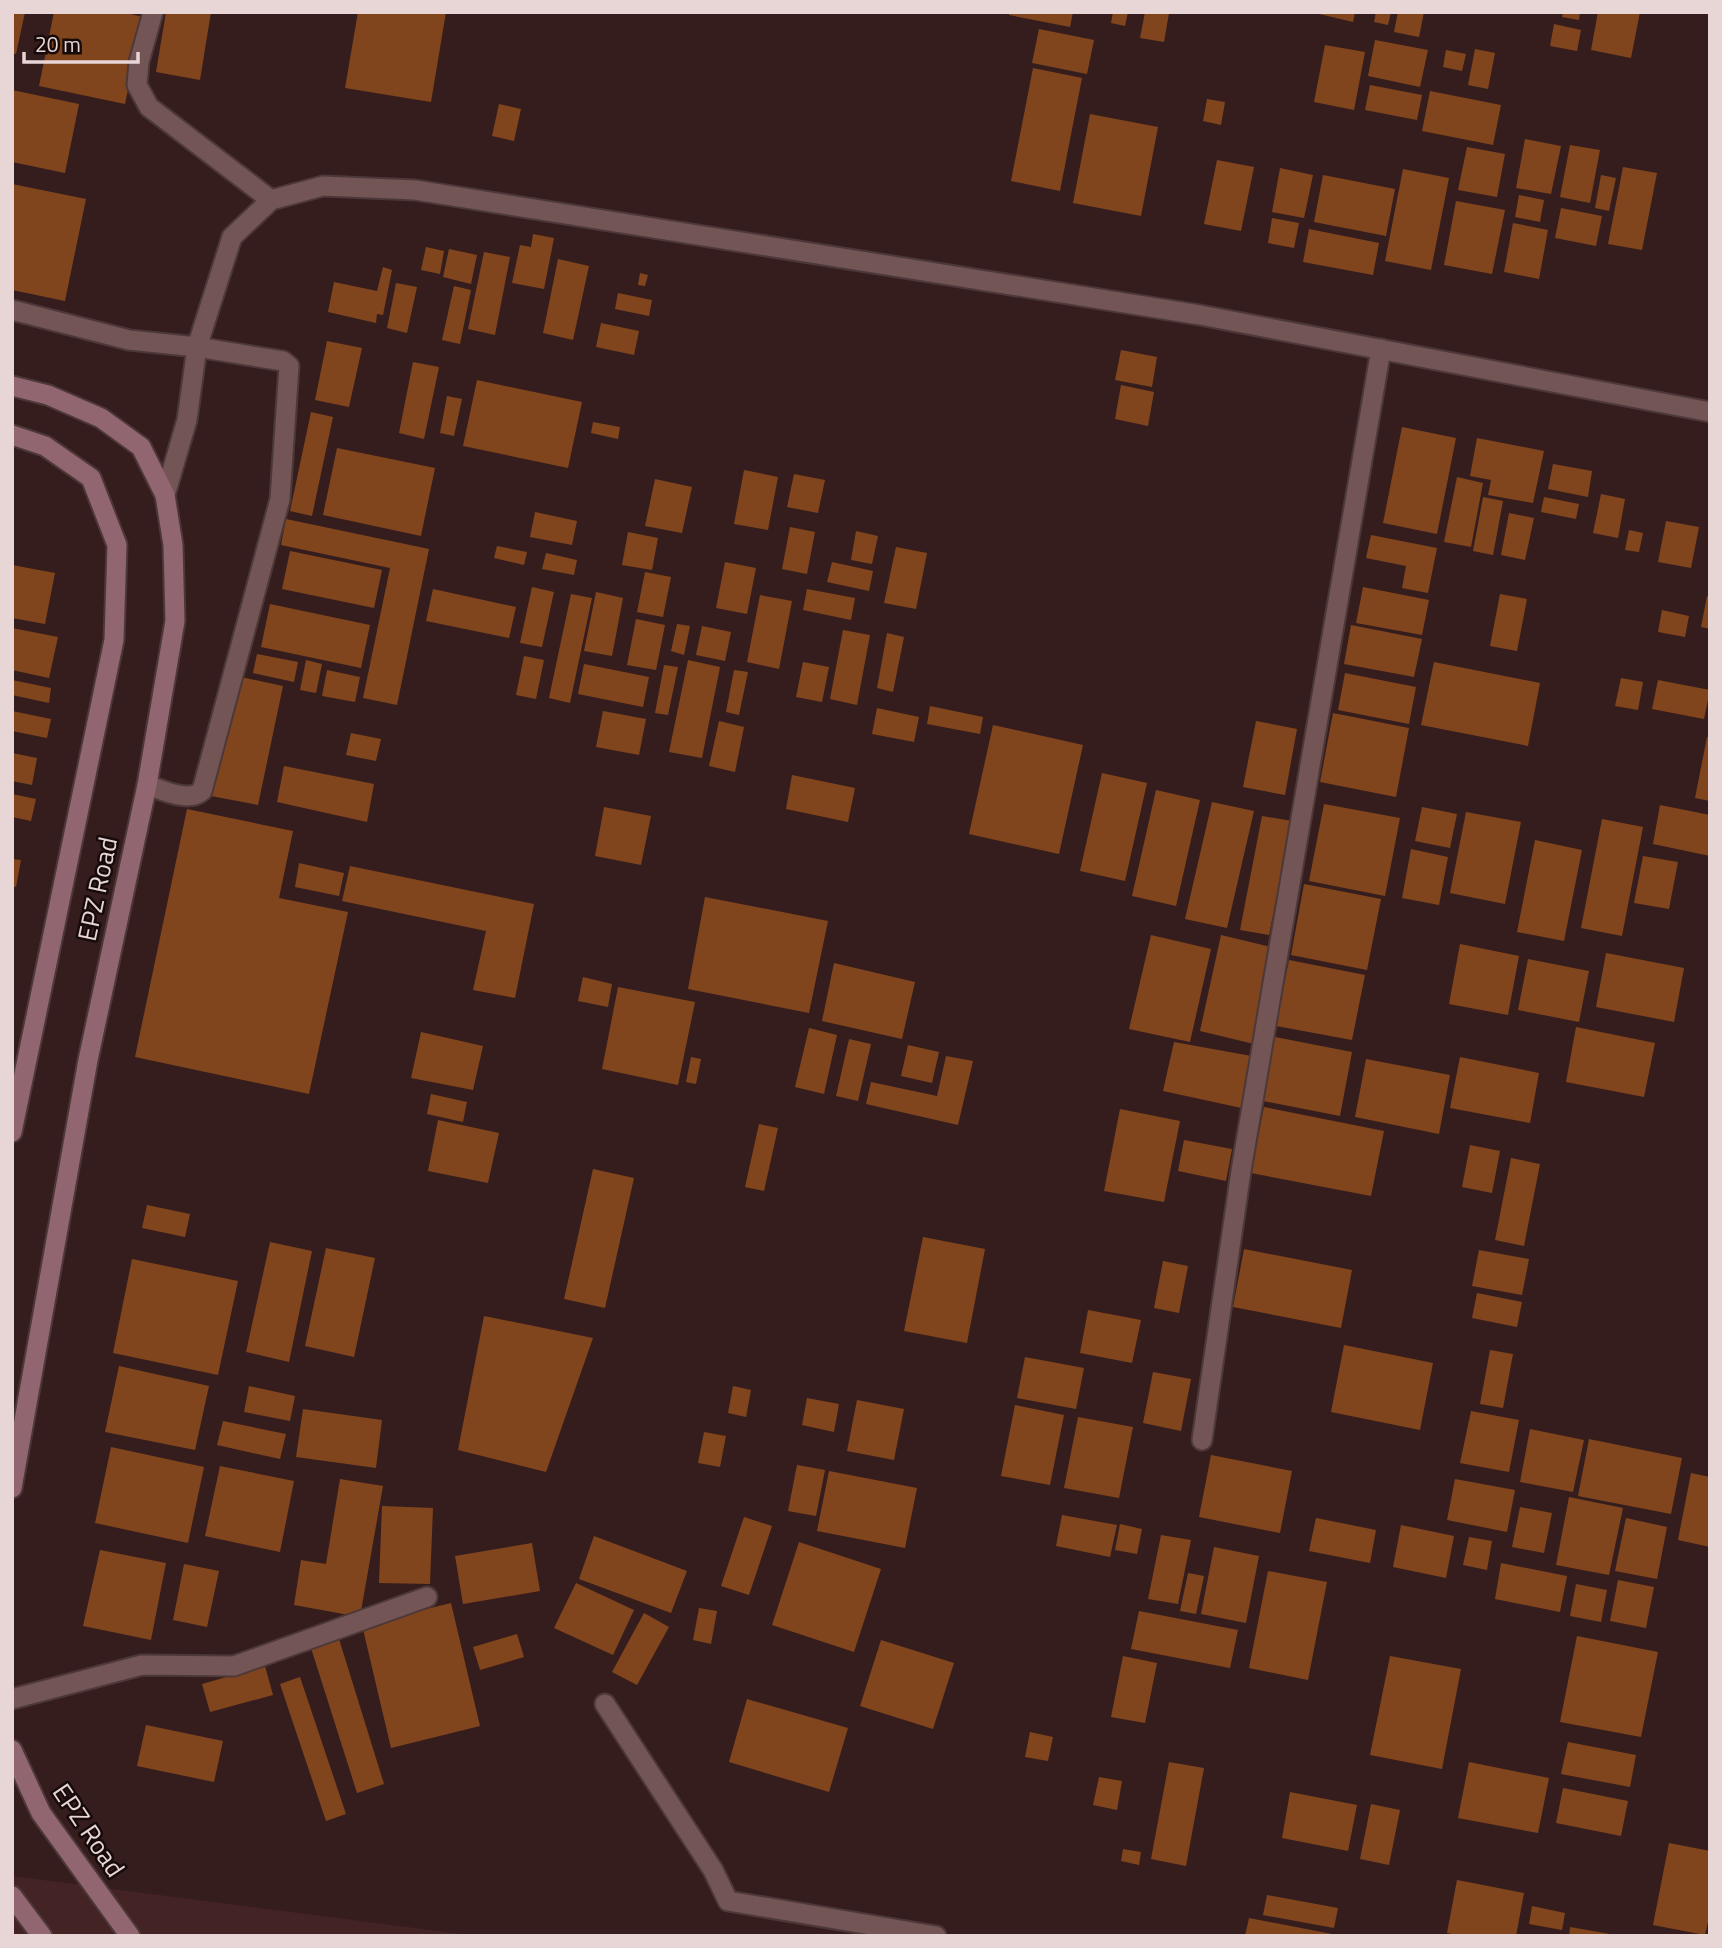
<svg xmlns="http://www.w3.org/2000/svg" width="1722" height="1948" viewBox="0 0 1722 1948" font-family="'Titillium Web',sans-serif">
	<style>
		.built { fill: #432323 }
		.building { fill: #80451c }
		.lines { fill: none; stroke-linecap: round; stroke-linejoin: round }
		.minor-casing { stroke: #4d3839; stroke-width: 23 }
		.tertiary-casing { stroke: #4d3839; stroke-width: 23 }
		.secondary-casing { stroke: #4d3839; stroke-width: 23 }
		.minor { stroke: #725554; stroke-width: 19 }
		.tertiary { stroke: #725554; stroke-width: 19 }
		.secondary { stroke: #916670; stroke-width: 19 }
		.labels { text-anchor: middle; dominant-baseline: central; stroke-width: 5; stroke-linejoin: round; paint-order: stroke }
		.street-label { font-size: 26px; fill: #e8d6d6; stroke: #160b0a }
	</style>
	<rect width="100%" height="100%" fill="#361d1d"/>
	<path class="built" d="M12,1876L477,1936H12Z"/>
	<path class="building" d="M12,12H25L16,54L12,53Z
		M54,12H122L143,17L125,104L39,86Z
		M166,12H211L200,80L156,72Z
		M358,12H446L431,102L345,88Z
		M1009,12H1073L1070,27L1009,15Z
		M1113,12H1128L1125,26L1111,23Z
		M1145,12L1169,13L1164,42L1140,38Z
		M1311,12H1355L1353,22Z
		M1376,12H1391L1388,25L1374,22Z
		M1398,12H1424L1419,37L1394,32Z
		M1563,12H1580L1579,20L1562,17Z
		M1598,12H1640L1631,58L1591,50Z
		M1554,24L1581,30L1577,51L1550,46Z
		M1039,29L1094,40L1087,74L1032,63Z
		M1375,40L1428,50L1420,87L1368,76Z
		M1325,45L1365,52L1354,110L1314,102Z
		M1475,49L1495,53L1488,89L1468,85Z
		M1446,50L1466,54L1462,71L1443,67Z
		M1033,68L1082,78L1060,191L1011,181Z
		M1370,85L1422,95L1417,120L1365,110Z
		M12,90L79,104L65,173L12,162Z
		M1430,91L1501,105L1493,145L1422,131Z
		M1207,99L1225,102L1221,125L1203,121Z
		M499,104L521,109L514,141L492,136Z
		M1090,114L1158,127L1141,216L1073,203Z
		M1525,139L1561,146L1551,194L1516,188Z
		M1570,145L1600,150L1590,203L1560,197Z
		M1467,147L1505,154L1497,197L1458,190Z
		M1217,160L1254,167L1241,231L1204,224Z
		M1623,167L1657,173L1642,250L1608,244Z
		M1280,168L1313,175L1304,218L1272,212Z
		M1403,169L1449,178L1431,270L1385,261Z
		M1323,175L1395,189L1386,236L1314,222Z
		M1601,175L1616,178L1609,211L1595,208Z
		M12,184L86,199L65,301L12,290Z
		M1519,195L1544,200L1540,222L1515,217Z
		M1456,201L1505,210L1492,274L1444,265Z
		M1561,208L1602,216L1596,246L1555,238Z
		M1272,218L1299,223L1294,248L1268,243Z
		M1513,223L1548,230L1539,279L1504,272Z
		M1309,229L1379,243L1373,275L1303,262Z
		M533,234L554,238L544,289L512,283L520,245L531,247Z
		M426,247L444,251L440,274L421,270Z
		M449,249L477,255L471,284L443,277Z
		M484,252L510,257L495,335L468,329Z
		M558,259L589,266L573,340L543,333Z
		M383,267L392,270L383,315L377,314L376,323L328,312L334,282L377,291Z
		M640,273L648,275L645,286L638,285Z
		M396,283L417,287L407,333L387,328Z
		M454,286L471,290L460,344L442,340Z
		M618,293L652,300L649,316L615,309Z
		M601,323L639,331L634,355L596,347Z
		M327,341L362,348L349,407L315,400Z
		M1121,350L1157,357L1152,387L1115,380Z
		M413,362L439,367L424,439L399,433Z
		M477,380L582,402L568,468L463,446Z
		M1121,385L1154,392L1148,426L1115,419Z
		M447,396L462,399L454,436L440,433Z
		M311,412L333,417L312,516L290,511Z
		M593,422L620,427L618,439L591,433Z
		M1402,427L1456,438L1437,534L1383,523Z
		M1477,438L1544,451L1533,503L1488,495L1491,480L1470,476Z
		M337,448L435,468L421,536L323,515Z
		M1553,464L1592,471L1588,497L1548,489Z
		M744,470L778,477L768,530L734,524Z
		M794,474L825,480L818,513L787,507Z
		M1457,477L1483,483L1471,547L1444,542Z
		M655,479L692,487L682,533L645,526Z
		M1601,494L1625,499L1618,538L1593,533Z
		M1483,497L1503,501L1493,555L1473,551Z
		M1544,497L1579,504L1576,519L1541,512Z
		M535,512L577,521L572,545L530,537Z
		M1509,513L1534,518L1525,560L1501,555Z
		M286,519L429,549L397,705L363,698L390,568L281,545Z
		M1666,521L1699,527L1691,568L1658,562Z
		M790,527L815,532L807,574L782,569Z
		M1629,530L1643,533L1639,552L1625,550Z
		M856,531L878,536L872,564L851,560Z
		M628,532L658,538L652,570L622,565Z
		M1371,535L1437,548L1428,593L1402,588L1406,566L1366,558Z
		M497,546L527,552L524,565L494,558Z
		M896,547L927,553L916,609L884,603Z
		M290,551L382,570L374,608L282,589Z
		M546,553L577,560L574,575L542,569Z
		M725,562L756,568L747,614L716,608Z
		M832,562L873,571L869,591L827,582Z
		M12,565L55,573L45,624L12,618Z
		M645,572L671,577L663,617L637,612Z
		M532,587L554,592L542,647L520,643Z
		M1363,587L1429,600L1422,635L1356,623Z
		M433,589L516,607L509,638L426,621Z
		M807,589L855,598L851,620L803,610Z
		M596,592L623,598L612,656L584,651Z
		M571,594L592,598L570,703L549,698Z
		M1500,594L1527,599L1517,651L1490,646Z
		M760,595L792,601L779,669L747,662Z
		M1707,596L1710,597V629L1701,627Z
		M270,604L370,625L361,668L261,647Z
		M1662,610L1689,616L1685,637L1658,632Z
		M636,619L665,625L656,670L627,665Z
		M677,624L690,626L684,655L671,651Z
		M1351,625L1422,639L1414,677L1344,664Z
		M702,626L731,632L725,661L696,655Z
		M12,628L58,637L49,678L12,670Z
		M843,630L870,635L857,705L830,699Z
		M887,633L904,637L893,692L877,688Z
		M257,654L298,662L294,682L253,673Z
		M524,656L544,660L536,699L516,695Z
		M306,660L322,664L316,693L300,690Z
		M688,660L720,667L702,758L669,752Z
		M803,662L829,667L822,702L796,697Z
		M1434,662L1540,683L1528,746L1421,725Z
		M584,664L649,677L643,707L578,694Z
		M664,665L678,667L668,715L655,713Z
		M327,670L360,677L355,702L322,696Z
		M734,670L748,672L739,715L726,712Z
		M1345,673L1416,687L1409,724L1338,710Z
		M236,676L283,686L258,805L211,796Z
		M1621,678L1643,682L1638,710L1615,706Z
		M12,680L51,688L49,703L12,695Z
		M1658,680L1710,690L1704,719L1652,709Z
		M930,706L983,717L980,734L927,724Z
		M877,708L919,717L914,742L872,734Z
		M12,711L51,719L47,738L12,731Z
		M603,711L646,719L639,755L596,747Z
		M1333,713L1409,728L1396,797L1320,782Z
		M719,721L744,727L735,772L709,766Z
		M1256,721L1297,729L1285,795L1243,787Z
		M993,725L1083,745L1059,854L969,834Z
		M351,733L381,739L376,761L346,755Z
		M1707,737H1710V801L1695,798Z
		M12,753L37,758L32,785L12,781Z
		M284,766L374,784L367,822L277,802Z
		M1102,773L1147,783L1125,881L1080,871Z
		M792,775L855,788L848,822L786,809Z
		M1156,790L1200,800L1176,906L1132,896Z
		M12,794L36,799L31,821L12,817Z
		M1212,802L1254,811L1227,928L1185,919Z
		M1324,804L1400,818L1385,896L1309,881Z
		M1660,805L1710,815V856L1653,844Z
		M604,807L651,816L641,865L595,856Z
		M1422,807L1457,814L1450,848L1415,841Z
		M187,809L293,831L279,898L348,912L309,1094L135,1057Z
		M1466,812L1521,822L1505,904L1450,893Z
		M1262,816L1292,821L1269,935L1240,930Z
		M1602,819L1643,827L1622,936L1581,928Z
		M1535,840L1582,850L1564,941L1517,932Z
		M1411,849L1448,857L1439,905L1402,898Z
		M1643,856L1678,862L1669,909L1634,903Z
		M12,859L21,860L16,887L12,886Z
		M299,863L344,873L339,896L295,887Z
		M350,866L534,904L515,998L473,990L486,931L342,901Z
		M1304,884L1381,899L1367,970L1291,955Z
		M705,897L828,921L809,1013L688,989Z
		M1151,935L1211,949L1190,1042L1129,1029Z
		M1221,935L1275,948L1254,1044L1200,1031Z
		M1460,944L1519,956L1508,1015L1449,1004Z
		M1606,953L1684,968L1674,1022L1596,1007Z
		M1528,959L1589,971L1579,1022L1518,1010Z
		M1289,960L1365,975L1352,1040L1276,1026Z
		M834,963L915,982L902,1039L822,1021Z
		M583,977L612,984L608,1007L578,1001Z
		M618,987L695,1002L678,1085L602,1069Z
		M1576,1027L1655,1043L1644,1097L1566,1082Z
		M809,1028L837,1035L824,1094L795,1087Z
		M421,1032L483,1046L473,1090L411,1078Z
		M1275,1037L1352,1052L1340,1116L1263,1101Z
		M849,1039L871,1044L858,1101L836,1096Z
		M1174,1042L1257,1057L1246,1109L1163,1091Z
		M908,1045L939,1052L932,1083L901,1076Z
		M946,1056L973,1061L958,1125L866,1104L871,1082L937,1096Z
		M691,1057L701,1059L696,1084L686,1082Z
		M1460,1057L1539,1073L1530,1123L1450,1108Z
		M1366,1059L1450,1075L1439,1134L1355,1117Z
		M431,1094L467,1102L463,1122L427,1114Z
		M1264,1107L1384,1131L1371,1196L1251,1173Z
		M1120,1109L1180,1121L1164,1202L1104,1191Z
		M438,1120L499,1133L488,1183L428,1171Z
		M759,1124L778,1128L764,1191L745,1187Z
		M1184,1140L1232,1149L1226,1181L1178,1171Z
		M1470,1145L1500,1151L1492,1193L1462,1187Z
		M1511,1158L1540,1164L1524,1246L1495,1240Z
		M593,1169L634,1178L605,1308L564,1299Z
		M147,1205L190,1214L185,1237L142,1228Z
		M923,1237L985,1249L967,1343L904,1331Z
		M270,1242L312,1251L289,1362L246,1352Z
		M326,1248L375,1258L354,1357L305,1346Z
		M1244,1249L1352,1270L1341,1328L1233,1307Z
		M1479,1250L1529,1259L1522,1295L1472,1286Z
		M132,1259L238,1281L218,1375L113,1353Z
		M1163,1261L1188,1266L1179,1313L1154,1308Z
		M1477,1293L1522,1302L1517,1327L1472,1318Z
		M1088,1310L1141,1320L1132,1363L1080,1353Z
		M484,1316L593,1338L546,1472L458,1450Z
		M1344,1345L1433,1363L1420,1430L1331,1412Z
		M1490,1350L1513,1354L1503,1408L1480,1404Z
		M1025,1357L1084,1368L1076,1409L1017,1398Z
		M119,1366L209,1386L195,1450L105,1432Z
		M1153,1372L1191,1379L1181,1431L1143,1423Z
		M249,1386L295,1396L290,1421L244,1412Z
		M733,1386L751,1390L746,1417L728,1413Z
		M807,1398L839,1404L834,1432L802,1425Z
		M857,1400L904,1409L894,1460L847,1451Z
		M1015,1405L1064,1415L1050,1485L1001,1476Z
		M303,1409L382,1420L376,1468L296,1457Z
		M1471,1411L1519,1420L1509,1472L1460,1463Z
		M1078,1417L1133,1427L1119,1498L1064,1488Z
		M223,1421L286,1434L280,1459L217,1445Z
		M1530,1429L1584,1440L1573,1492L1520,1482Z
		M704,1432L726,1436L720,1467L698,1463Z
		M1589,1439L1682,1458L1671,1514L1578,1496Z
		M111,1447L204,1467L188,1543L95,1523Z
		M1211,1455L1292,1471L1280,1533L1199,1517Z
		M797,1465L825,1470L816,1516L788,1511Z
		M220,1466L294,1481L280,1552L205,1536Z
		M829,1471L917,1488L905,1548L817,1531Z
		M1691,1473L1710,1477V1547L1678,1540Z
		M340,1479L383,1486L360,1617L294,1605L301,1560L326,1564Z
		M1455,1479L1515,1490L1507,1532L1447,1520Z
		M1569,1497L1623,1508L1609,1575L1556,1565Z
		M382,1506L433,1508L430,1584L379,1583Z
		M1520,1507L1552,1513L1544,1553L1512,1547Z
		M1062,1515L1117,1525L1110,1557L1056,1546Z
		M744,1517L772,1526L749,1595L721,1586Z
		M1316,1518L1376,1530L1370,1563L1309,1551Z
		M1626,1518L1667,1527L1657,1579L1615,1571Z
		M1120,1524L1142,1529L1137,1554L1115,1550Z
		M1401,1525L1454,1536L1446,1578L1393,1567Z
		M1161,1535L1191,1540L1178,1604L1148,1599Z
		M594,1536L687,1571L671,1613L579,1579Z
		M1469,1537L1492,1541L1487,1570L1463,1565Z
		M799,1542L881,1569L854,1652L772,1625Z
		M532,1543L540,1591L463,1604L455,1556Z
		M1214,1547L1259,1556L1246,1623L1201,1614Z
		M100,1550L166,1563L151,1640L83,1626Z
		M1501,1563L1567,1576L1560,1612L1495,1599Z
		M184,1564L219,1571L207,1627L173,1620Z
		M1268,1571L1327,1582L1308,1680L1249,1668Z
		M1188,1573L1204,1576L1196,1614L1180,1611Z
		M1618,1580L1654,1587L1646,1628L1610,1621Z
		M576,1583L634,1610L613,1655L554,1628Z
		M1576,1584L1607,1590L1601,1622L1570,1616Z
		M451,1603L480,1726L391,1748L362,1625Z
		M699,1608L717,1611L711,1644L693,1640Z
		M1139,1611L1238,1630L1230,1668L1131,1649Z
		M644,1613L669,1627L637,1685L612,1672Z
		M517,1634L524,1657L480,1670L473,1647Z
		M1577,1636L1658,1652L1641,1737L1560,1722Z
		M339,1639L384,1784L357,1793L311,1648Z
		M881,1640L954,1663L933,1729L860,1706Z
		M1123,1656L1157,1663L1145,1723L1111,1717Z
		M1390,1656L1461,1669L1442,1769L1370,1755Z
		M265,1666L273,1695L210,1712L202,1684Z
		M300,1677L346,1814L326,1821L280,1684Z
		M747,1699L848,1728L829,1792L729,1762Z
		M146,1725L223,1741L214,1782L137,1766Z
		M1030,1732L1053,1737L1048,1761L1025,1757Z
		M1568,1742L1636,1755L1630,1787L1561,1774Z
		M1169,1762L1204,1768L1186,1866L1151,1859Z
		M1469,1762L1549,1778L1538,1833L1458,1818Z
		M1099,1777L1122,1781L1117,1810L1093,1805Z
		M1563,1788L1628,1801L1621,1836L1556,1823Z
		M1290,1792L1357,1805L1348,1851L1282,1838Z
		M1371,1804L1400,1810L1389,1865L1360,1859Z
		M1669,1843L1710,1851V1913L1705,1935L1653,1925Z
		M1123,1849L1141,1852L1139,1865L1121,1861Z
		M1457,1880L1524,1893L1516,1936H1462L1447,1933Z
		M1267,1895L1338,1908L1334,1928L1263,1915Z
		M1532,1906L1565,1913L1562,1930L1529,1924Z
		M1249,1918L1332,1934V1936H1245Z
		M1570,1927L1610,1934V1936H1569Z"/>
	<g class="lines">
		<defs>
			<path id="minor" d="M153,12L139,62L137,85L149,107L271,200
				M12,310L129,340L197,347L283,361L289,366L280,499L202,791C188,803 163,790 147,785
				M1202,1440L1241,1171L1381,349
				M12,1699L142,1665L234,1666L427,1597
				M605,1704L713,1870L728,1901L936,1936"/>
			<path id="tertiary" d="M165,495L187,420L197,347L232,237L271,200L323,186L415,190L1200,315L1710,412"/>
			<path id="secondary" d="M12,386L48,395L101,418L141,447L165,495L173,545L175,621L147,785L88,1060L12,1488
				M12,435L45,446L91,478L117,545L114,640L12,1132
				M12,1750L41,1813L130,1936
				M12,1896L42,1936"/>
		</defs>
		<use href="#minor" class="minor-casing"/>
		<use href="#tertiary" class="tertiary-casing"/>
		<use href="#secondary" class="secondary-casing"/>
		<use href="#minor" class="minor"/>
		<use href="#tertiary" class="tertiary"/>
		<use href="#secondary" class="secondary"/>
	</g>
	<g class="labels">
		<g class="street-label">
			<text transform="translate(97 889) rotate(-78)">EPZ Road</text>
			<text transform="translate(89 1830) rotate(56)">EPZ Road</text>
		</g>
	</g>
	<rect width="1722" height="1948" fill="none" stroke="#e8d6d6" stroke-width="28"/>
	<path d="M24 52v10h114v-10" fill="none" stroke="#e8d6d6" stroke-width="3.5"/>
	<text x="35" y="52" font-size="21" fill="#e8d6d6" stroke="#160b0a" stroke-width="5" paint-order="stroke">20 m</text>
</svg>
